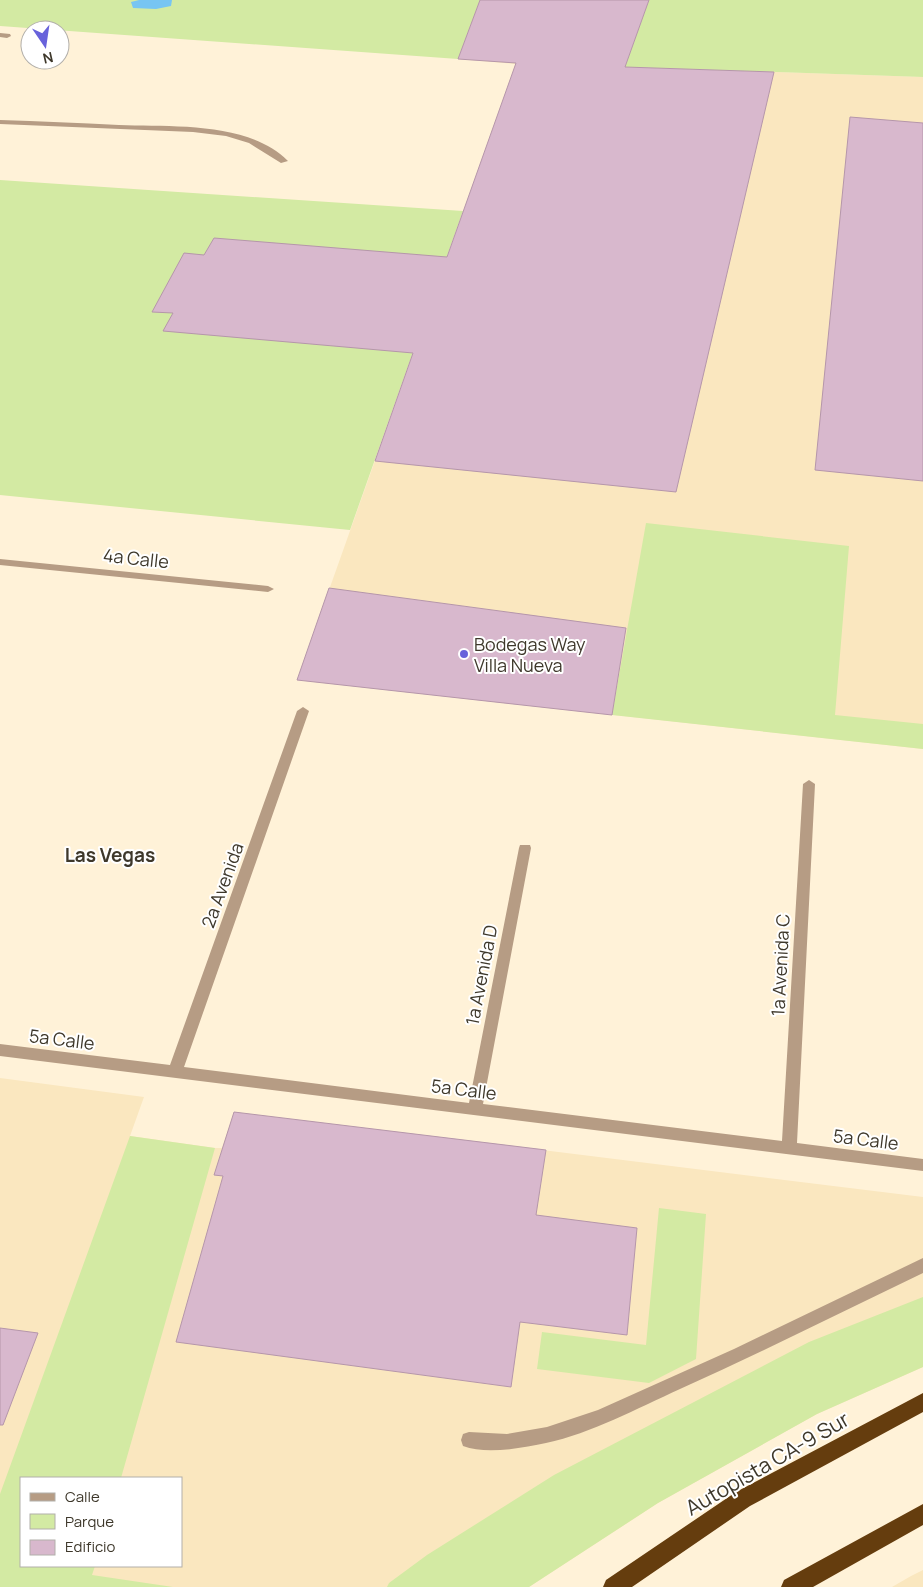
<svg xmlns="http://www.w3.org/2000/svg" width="923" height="1587" viewBox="0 0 923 1587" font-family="Manrope,sans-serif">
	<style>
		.built { fill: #fae7bf; fill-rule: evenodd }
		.green { fill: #d3eaa3 }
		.water { fill: #77c5f3 }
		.building { fill: #d8b8cd; stroke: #b596aa }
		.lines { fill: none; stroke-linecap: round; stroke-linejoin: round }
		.minor { fill: #b69c84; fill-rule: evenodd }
		.highway { fill: #653d0e; fill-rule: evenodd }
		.poi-dot { fill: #6862db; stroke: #fff; stroke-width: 2 }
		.labels { text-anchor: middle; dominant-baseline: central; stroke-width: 4; stroke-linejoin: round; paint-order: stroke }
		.street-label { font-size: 18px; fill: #3e382b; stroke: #fff }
		.poi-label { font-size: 18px; fill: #3e382b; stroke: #fff; text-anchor: start }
		.neighbourhood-label { font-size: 19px; font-weight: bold; fill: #3e382b; stroke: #fff }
		.near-street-label { font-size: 21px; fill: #3e382b; stroke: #fff }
	</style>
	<rect width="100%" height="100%" fill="#fff2d8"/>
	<path class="built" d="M480,0H649L626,67L923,77V749L297,680L516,64L458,59Z
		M0,1078L144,1097L130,1136L215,1148H222L234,1112L923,1197V1367L817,1414L658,1503L529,1587H0ZM21,1478H181V1566H21Z
		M923,1570V1587H892L911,1576Z"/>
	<path class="green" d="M0,0H480L458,59L0,26Z
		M649,0H923V77L625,67Z
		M0,180L463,211L350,530L0,495Z
		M646,523L849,546L835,715L923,724V749L612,715Z
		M130,1136L215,1148L121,1478H21V1566H95L92,1575L173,1587H0V1494Z
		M659,1208L706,1214L696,1359L649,1383L537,1369L542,1332L646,1345Z
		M923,1297V1367L817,1414L658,1503L529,1587H387L389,1583L427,1555L554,1475L809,1342Z"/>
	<path class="water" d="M139,0H172L171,6L156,9L133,8L131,2Z"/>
	<path class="building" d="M480,0H649L625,67L774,72L676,492L375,461L413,353L163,331L173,313L152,312L184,253L204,255L214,238L447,257L516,63L458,59Z
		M850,117L923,123V481L815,470Z
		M329,588L626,628L612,715L297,680Z
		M234,1112L546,1150L536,1215L637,1228L627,1335L520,1322L511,1387L176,1342L223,1176L214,1175Z
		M0,1328L38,1333L3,1425H0Z"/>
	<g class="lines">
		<path class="minor" d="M0,33L10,34L11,36L7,38L0,37Z
			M0,120C40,121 79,123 119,125C171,127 248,121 288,161L281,163L249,143L226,136L193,132L0,124Z
			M0,559L268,586L274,589L268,592L0,565Z
			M303,707L309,711L184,1067L469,1103L519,848L520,845H530L531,848L483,1104L782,1141L803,784L809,780L815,784L797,1143L923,1159V1171L0,1056V1044L170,1065L297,711Z
			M923,1258V1273C842,1312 762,1352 680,1389C636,1409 592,1433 546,1443C522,1448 486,1455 463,1446L461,1440L463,1434L469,1432L507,1434L547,1427L598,1410L734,1349Z"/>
		<path class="highway" d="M923,1393V1412L750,1506L632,1587H603L606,1580L736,1492Z
			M923,1504V1525L813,1587H781L784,1580Z"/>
	</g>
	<circle class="poi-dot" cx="464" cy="654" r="5"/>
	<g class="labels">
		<g class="street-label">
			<text transform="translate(136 558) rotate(6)">4a Calle</text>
			<text transform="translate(222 885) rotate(-70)">2a Avenida</text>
			<text transform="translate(780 965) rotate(-87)">1a Avenida C</text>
			<text transform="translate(481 975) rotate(-79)">1a Avenida D</text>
			<text transform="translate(62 1039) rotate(7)">5a Calle</text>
			<text transform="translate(464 1089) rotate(7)">5a Calle</text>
			<text transform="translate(866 1139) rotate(7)">5a Calle</text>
		</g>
		<g class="poi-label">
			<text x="474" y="644">Bodegas Way<tspan x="474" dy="21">Villa Nueva</tspan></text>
		</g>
		<g class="neighbourhood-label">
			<text x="110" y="855">Las Vegas</text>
		</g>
		<g class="near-street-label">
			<text transform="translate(767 1463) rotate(-30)">Autopista CA-9 Sur</text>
		</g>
	</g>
	<rect x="20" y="1477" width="162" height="90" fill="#ffffff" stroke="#b2afaa"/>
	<rect x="30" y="1493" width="25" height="8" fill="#b69c84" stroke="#b2afaa"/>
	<text x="65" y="1502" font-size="15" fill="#3e382b">Calle</text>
	<rect x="30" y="1514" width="25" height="15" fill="#d3eaa3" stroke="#b2afaa"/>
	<text x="65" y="1527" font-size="15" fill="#3e382b">Parque</text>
	<rect x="30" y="1540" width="25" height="15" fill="#d8b8cd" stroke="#b2afaa"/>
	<text x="65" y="1552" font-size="15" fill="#3e382b">Edificio</text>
	<g transform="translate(45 45) rotate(167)"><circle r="24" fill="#ffffff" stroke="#b2afaa"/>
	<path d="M0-4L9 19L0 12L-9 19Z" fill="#6862db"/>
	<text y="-8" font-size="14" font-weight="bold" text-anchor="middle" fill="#3e382b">N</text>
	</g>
</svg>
